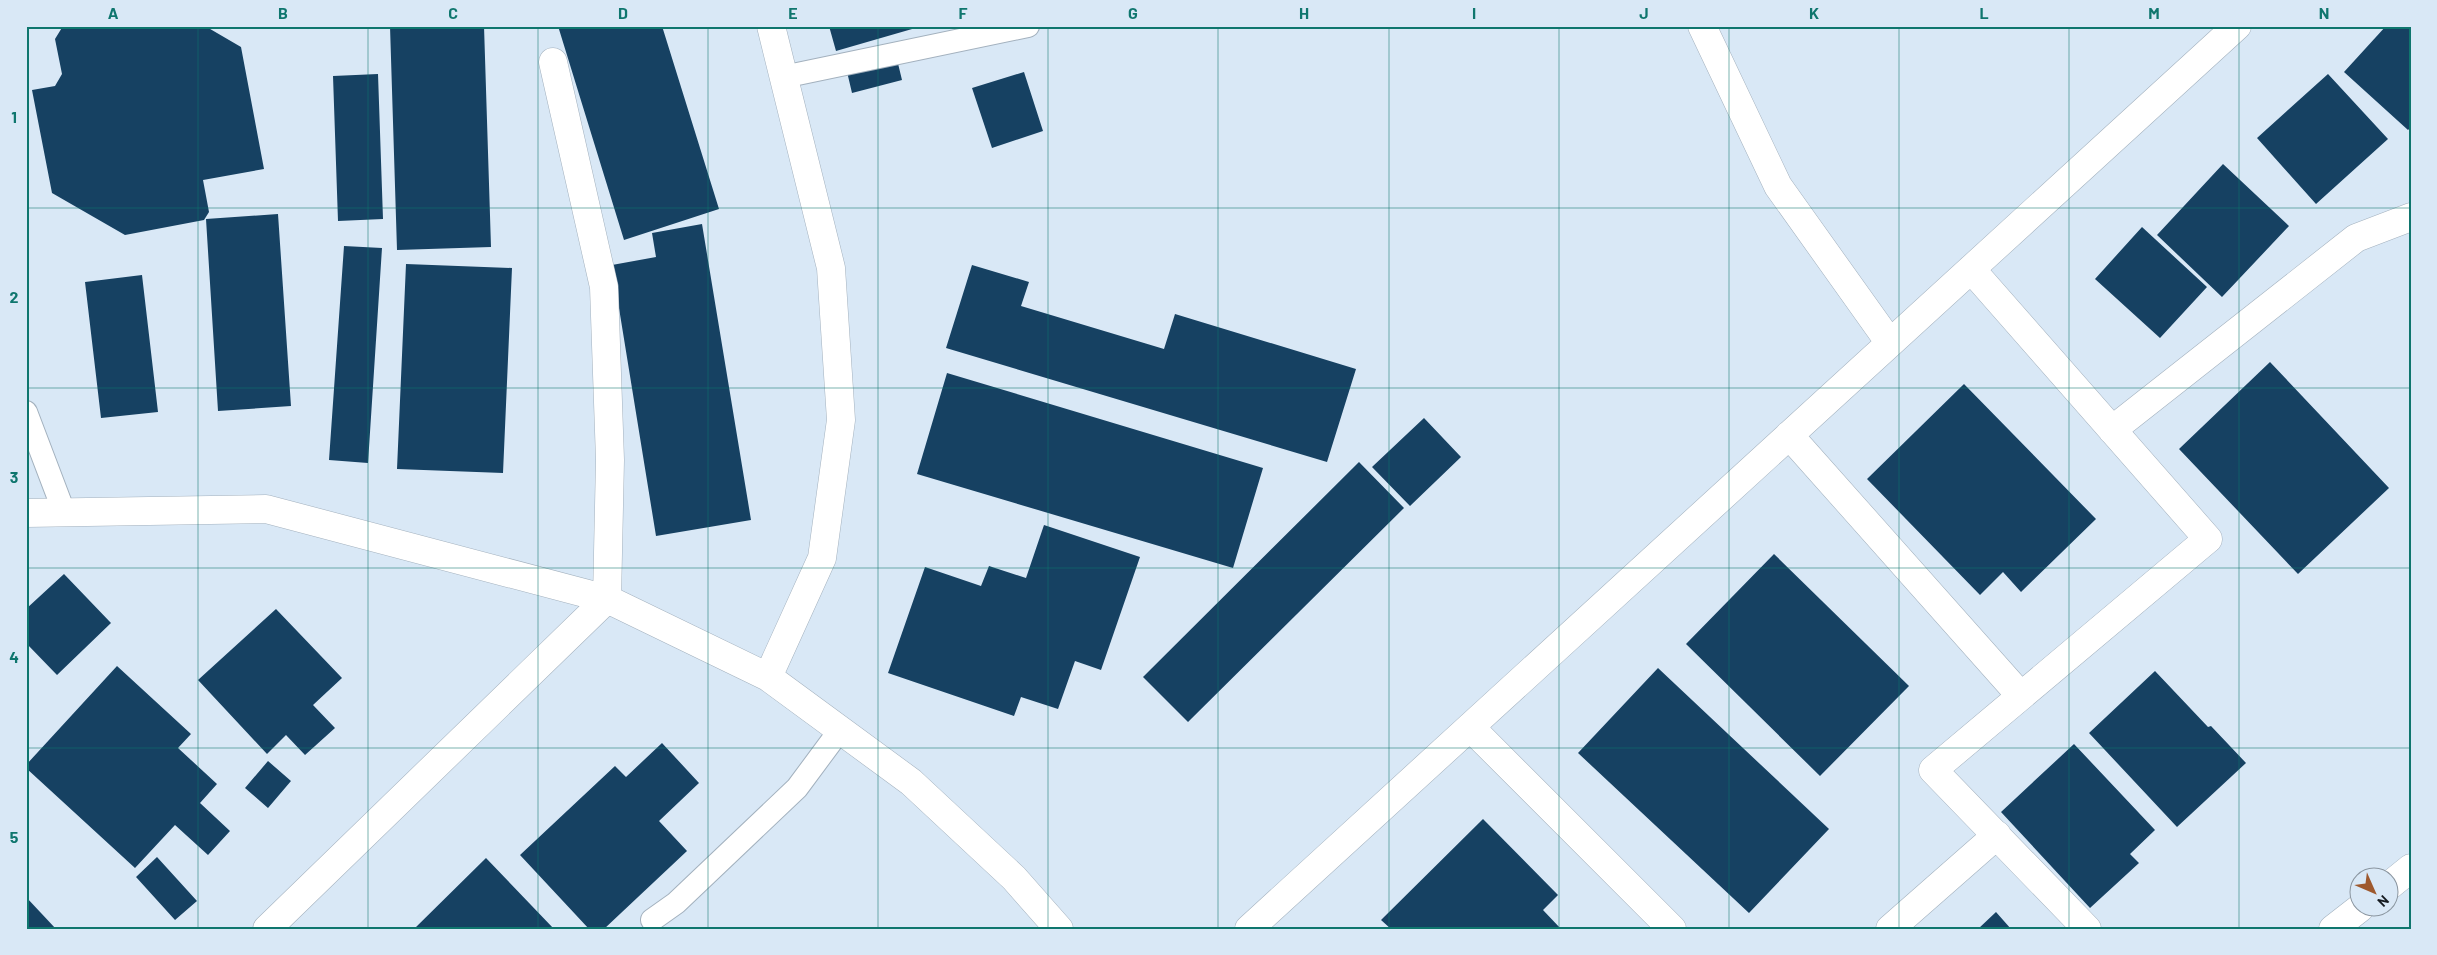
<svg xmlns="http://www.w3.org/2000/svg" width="2437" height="955" viewBox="0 0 2437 955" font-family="Barlow,sans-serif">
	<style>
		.building { fill: #164162 }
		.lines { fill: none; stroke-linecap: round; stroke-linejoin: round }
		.service-casing { stroke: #a3b1be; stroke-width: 24 }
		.minor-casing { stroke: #a3b1be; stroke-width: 29 }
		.service { stroke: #fff; stroke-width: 22 }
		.minor { stroke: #fff; stroke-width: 28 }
		.grid { fill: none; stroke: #0f766e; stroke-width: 1; stroke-opacity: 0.55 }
		.neatline { fill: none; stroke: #0f766e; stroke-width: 2 }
		.grid-label { font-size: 16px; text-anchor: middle; font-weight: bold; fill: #0f766e }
	</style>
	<rect width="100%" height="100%" fill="#d9e8f6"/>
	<path class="building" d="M63,26H205L241,47L264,169L203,180L209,212L204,220L125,235L52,193L32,90L55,86L62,74L55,39Z
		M390,26H484L491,247L397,250Z
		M558,26H662L719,209L624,240Z
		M829,26H919V27L836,51Z
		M2386,26H2411V127L2408,130L2344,72Z
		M894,47L902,80L852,93L844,59Z
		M1024,72L1043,131L992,148L972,88Z
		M378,74L383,219L338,221L333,76Z
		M2328,74L2388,139L2316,204L2257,138Z
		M2223,164L2289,226L2222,297L2157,235Z
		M278,214L291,406L218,411L206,219Z
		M702,224L751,520L656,536L612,265L656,257L652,233Z
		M2142,227L2207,287L2160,338L2095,279Z
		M344,246L382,248L368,463L329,460Z
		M406,264L512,268L503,473L397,469Z
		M972,265L1029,282L1021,306L1164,349L1175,314L1356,369L1327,462L946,348Z
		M142,275L158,412L101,418L85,282Z
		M2270,362L2389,488L2298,574L2179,449Z
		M947,373L1263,468L1233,568L917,474Z
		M1964,384L2096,519L2021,592L2003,572L1980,595L1867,479Z
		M1424,418L1461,457L1410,506L1372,467Z
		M1359,462L1404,508L1188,722L1143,677Z
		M1044,525L1140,557L1101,670L1075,661L1058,709L1021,697L1014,716L888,673L925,567L981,586L989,566L1026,578Z
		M1774,554L1909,686L1820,776L1686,644Z
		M64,574L111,623L57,675L26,643V609Z
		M276,609L342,678L313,705L335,728L305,755L286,735L267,754L198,680Z
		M117,666L191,734L178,748L217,784L200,803L230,831L208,855L175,825L135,868L26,768V765Z
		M1658,668L1829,829L1749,913L1578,753Z
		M2155,671L2208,727L2211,726L2246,763L2177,827L2089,733Z
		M662,743L699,783L659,821L687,851L604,929H589L520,855L615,766L626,777Z
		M2074,744L2155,830L2130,854L2139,863L2090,908L2001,812Z
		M268,761L291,781L268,808L245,788Z
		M1483,819L1558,895L1543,910L1561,929H1391L1381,920Z
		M157,857L197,901L175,920L136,877Z
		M486,858L554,929H414Z
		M26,897L56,929H26Z
		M1996,912L2011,929H1978Z"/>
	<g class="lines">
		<defs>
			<path id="service" d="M783,77L1028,26
				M26,412L64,512
				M652,920L676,903L797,788L840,730"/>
			<path id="minor" d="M1702,26L1778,186L1890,343
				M1971,269L2208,539L1933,770L2087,929
				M2112,430L2356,238L2411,217
				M1789,435L2021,696
				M26,513L266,509L607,599L768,677L911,782L1014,878L1059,929
				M768,677L822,558L841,420L831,268L771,26
				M1470,727L1672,929
				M2390,885L2411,868
				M267,929L607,599L610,460L604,287L553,62
				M1249,929L2237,26
				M1890,929L1997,835
				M2333,929L2360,908"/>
		</defs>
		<use href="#service" class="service-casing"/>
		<use href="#minor" class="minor-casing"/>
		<use href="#service" class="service"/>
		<use href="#minor" class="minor"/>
	</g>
	<path class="grid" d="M198,26V929M368,26V929M538,26V929M708,26V929M878,26V929M1048,26V929M1218,26V929M1389,26V929M1559,26V929M1729,26V929M1899,26V929M2069,26V929M2239,26V929M26,208H2411M26,388H2411M26,568H2411M26,748H2411"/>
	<rect width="2437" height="955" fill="none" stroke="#d9e8f6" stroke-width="55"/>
	<g transform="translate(2374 892) rotate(135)"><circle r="24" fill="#d9e8f6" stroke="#8b96a0"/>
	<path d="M0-4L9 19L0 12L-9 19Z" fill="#9e592e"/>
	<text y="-8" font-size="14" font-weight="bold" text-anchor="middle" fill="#161b20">N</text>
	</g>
	<rect x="28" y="28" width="2382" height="900" class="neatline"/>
	<g class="grid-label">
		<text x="113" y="19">A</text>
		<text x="283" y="19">B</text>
		<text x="453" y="19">C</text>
		<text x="623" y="19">D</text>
		<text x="793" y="19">E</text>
		<text x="963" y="19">F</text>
		<text x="1133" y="19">G</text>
		<text x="1304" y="19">H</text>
		<text x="1474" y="19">I</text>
		<text x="1644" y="19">J</text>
		<text x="1814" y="19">K</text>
		<text x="1984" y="19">L</text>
		<text x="2154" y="19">M</text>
		<text x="2324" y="19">N</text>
		<text x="14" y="123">1</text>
		<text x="14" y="303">2</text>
		<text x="14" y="483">3</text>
		<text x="14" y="663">4</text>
		<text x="14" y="843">5</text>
	</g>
</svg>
